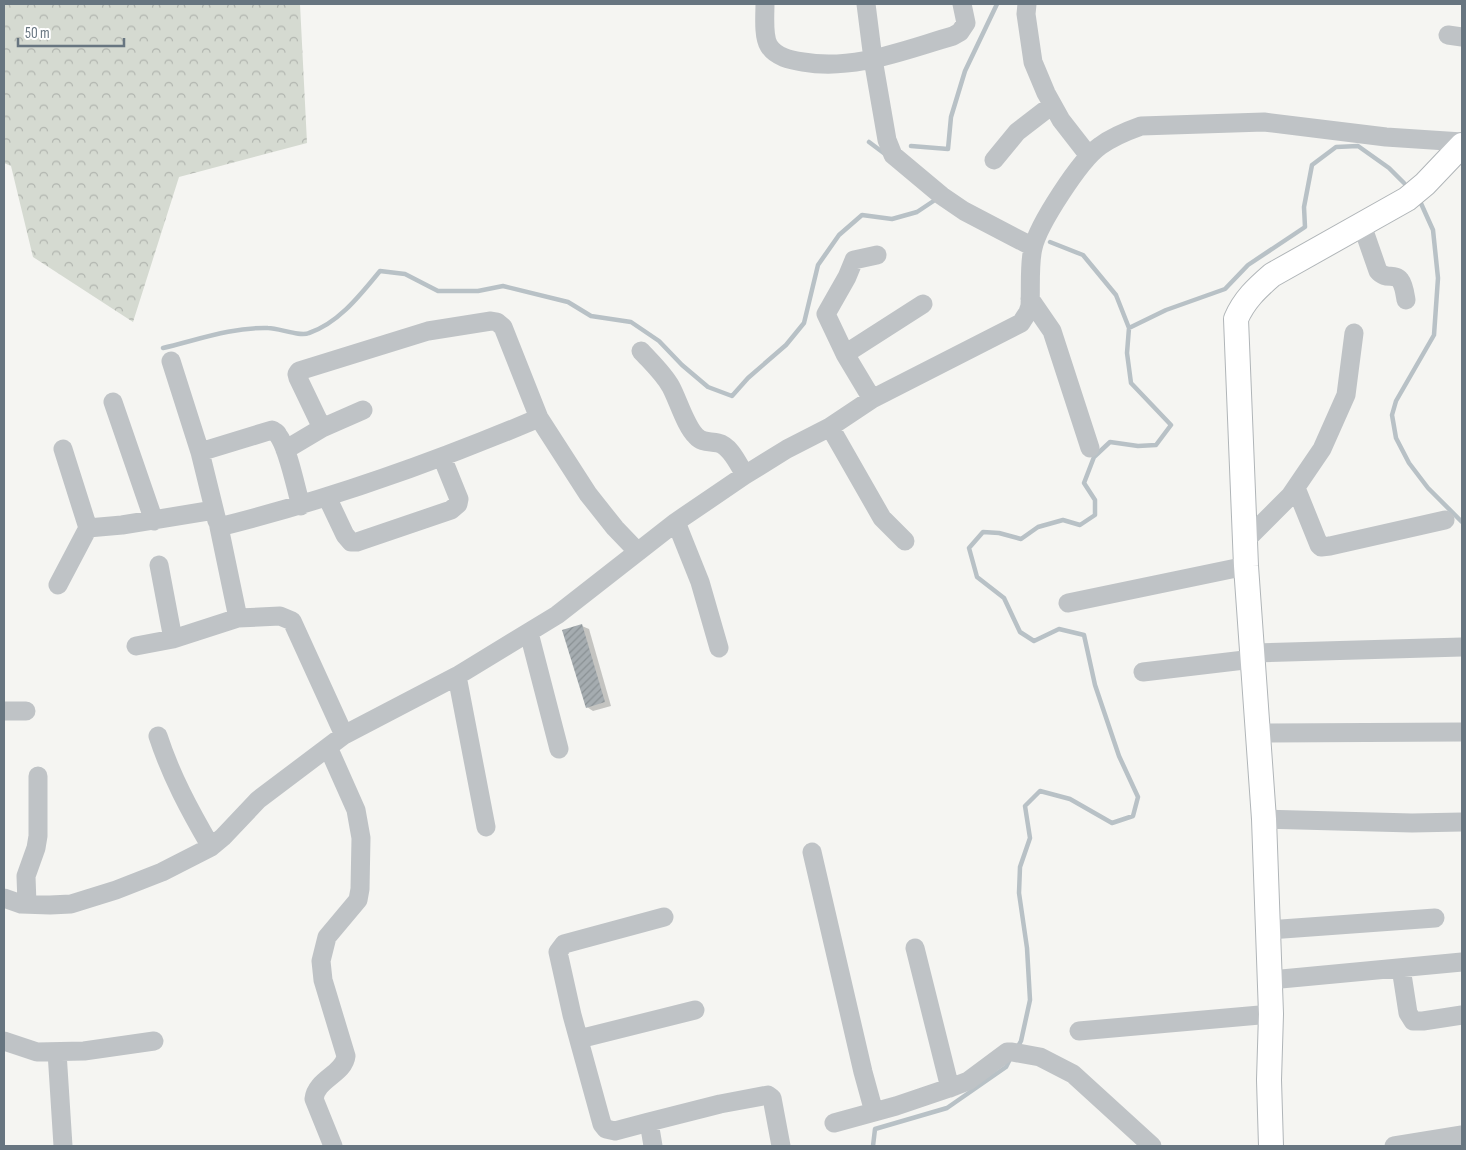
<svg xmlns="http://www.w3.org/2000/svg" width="1466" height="1150" viewBox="0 0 1466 1150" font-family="'Sofia Sans Condensed',sans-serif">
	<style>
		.forest { fill: url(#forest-crowns) }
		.shadow { fill: #0003 }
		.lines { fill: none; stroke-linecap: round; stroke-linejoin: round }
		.stream { stroke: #b8c1c6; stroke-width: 4.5 }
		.building { fill: url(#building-hatch) }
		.major-casing { stroke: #b0b5b8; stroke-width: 26 }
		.minor { stroke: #bfc3c6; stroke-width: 19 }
		.major { stroke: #fff; stroke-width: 24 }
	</style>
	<defs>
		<pattern id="forest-crowns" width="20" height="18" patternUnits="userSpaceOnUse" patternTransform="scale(1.25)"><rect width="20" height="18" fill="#d5dad1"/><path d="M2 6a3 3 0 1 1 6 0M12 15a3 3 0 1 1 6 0" fill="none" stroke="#b1b5af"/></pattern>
		<pattern id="building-hatch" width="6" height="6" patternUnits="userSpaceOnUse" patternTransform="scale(1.25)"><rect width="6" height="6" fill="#a5acb0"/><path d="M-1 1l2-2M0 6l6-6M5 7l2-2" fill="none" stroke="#8a9194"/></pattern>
	</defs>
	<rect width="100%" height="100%" fill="#f5f5f2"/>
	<path class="forest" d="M4,4H300L307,143L179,177L133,322L33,257L11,166L4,163Z"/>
	<path class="shadow" d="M582,626L589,629L611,706L593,711L587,707Z"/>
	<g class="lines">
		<path class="stream" d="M869,142L885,154
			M911,146L948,149L951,117L965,71L997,4
			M1419,199L1433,230L1438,278L1434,335L1396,401L1392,415L1396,438L1409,463L1428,488L1462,522
			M1129,328L1166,310L1225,289L1248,265L1305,227L1304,207L1312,165L1336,147L1358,146L1389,168L1404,183
			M163,348C197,340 233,327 268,328C279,328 300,337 309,333C339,323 361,294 380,271L405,274L438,291H478L503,286L568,302L591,316L631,322L659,341L682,365L708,387L732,396L748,378L786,345L804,323L818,265L839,235L862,215L892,219L917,212L938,198
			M1017,1048L1021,1041L1030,1000L1027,948L1019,893L1020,867L1030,838L1025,806L1040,791L1070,799L1112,823L1133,816L1138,797L1119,756L1095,685L1084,635L1059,629L1034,641L1020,632L1004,598L977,577L969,548L983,532L999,533L1021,539L1038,527L1063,520L1080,525L1095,515V500L1084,483L1094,457L1110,442L1138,446L1156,445L1171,425L1131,383L1127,353L1129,328L1116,295L1083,255L1050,242
			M873,1146L875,1129L947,1108L1006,1067L1010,1059"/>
	</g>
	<path class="building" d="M582,624L605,702L586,708L562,630Z"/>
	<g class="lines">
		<defs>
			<path id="major" d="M1271,1146L1269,1080L1271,1014L1264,819L1246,566L1236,319C1244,300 1257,288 1272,275L1407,199L1425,184L1462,145"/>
		</defs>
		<use href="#major" class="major-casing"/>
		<path class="minor" d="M765,4C765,14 763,37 769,46C776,57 790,60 803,62C854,71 904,50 953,36L960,32L966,23L962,4
			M866,4L873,59L887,140L893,155L942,196L964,211L1033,247
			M1027,4L1026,14L1033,62L1046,93L1061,120L1089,156
			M1448,35L1462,37
			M994,160L1017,132L1052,105
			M1362,225L1378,271C1385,280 1395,273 1400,280C1404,285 1405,294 1406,300
			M1030,299L1052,331L1090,448
			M641,351C652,363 664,374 671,387C678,400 686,427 696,436C702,443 710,441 718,443C731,446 738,464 745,475
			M845,354L923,304
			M171,361L200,452L217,521
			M872,399L845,354L826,314L847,277L854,260L877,255
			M113,402L154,521
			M830,427L882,518L905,541
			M322,428L298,378L297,374L299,371L428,331L491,321L497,322L503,327L539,418L588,494L615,528L638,552
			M63,449L88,528
			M285,450L322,428L363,410
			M200,452L272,430C275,432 277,432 278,435C288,448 296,489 301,506
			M1296,488L1319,545L1321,547L1330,546L1445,520
			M327,497L345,535L351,542H357L451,510L458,504L459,499L442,457
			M676,522L700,582L719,648
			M1245,541L1290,496L1322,449L1346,395L1354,333
			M159,565L173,639L238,618
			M58,585L88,528L122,525L214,510
			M1068,603L1246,566
			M529,633L559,749
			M136,646L173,639
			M1253,653L1462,647
			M1143,672L1253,659
			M457,676L486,827
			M4,711H26
			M1259,733L1462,732
			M344,735L292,621L280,616L238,618L219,527C328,500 435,462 539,418
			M158,736C171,776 190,811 211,847
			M328,747L356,810L361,838L360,889L358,900L327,937L321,961L323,980L346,1056C344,1074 316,1079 314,1099L333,1146
			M1264,819L1412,823L1462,822
			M812,852L863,1072L874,1112
			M4,898L21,904L50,905L71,904L116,890L162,872L211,847L223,837L258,800L344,735L457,676L557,615L676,522L745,475L787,449L830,427L872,399L1021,323L1028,312L1030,306C1031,288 1029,264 1033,248C1038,225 1080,160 1100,146C1112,137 1127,131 1141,126L1264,122L1386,137L1462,142
			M27,904L26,876L36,848L38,836V776
			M1268,930L1435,918
			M915,948L950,1088
			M1401,968L1408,1013L1413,1021H1423L1462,1015
			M1270,980L1462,962
			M1079,1031L1271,1014
			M579,1039L695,1010
			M4,1041L37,1052L84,1051L154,1041
			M57,1052L63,1146
			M649,1122L720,1104L768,1095L772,1098L781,1146
			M834,1123L896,1106L955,1086L968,1081L1007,1052H1012L1040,1057L1073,1074L1152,1146
			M653,1146L649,1122L615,1131L606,1129L602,1124L572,1015L558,952L564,944L664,917
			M1394,1146L1462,1135"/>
		<use href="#major" class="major"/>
	</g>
	<rect width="1466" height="1150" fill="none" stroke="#677580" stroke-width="10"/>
	<path d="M18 38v8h106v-8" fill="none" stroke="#677580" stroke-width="2.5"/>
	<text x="25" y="38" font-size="15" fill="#677580" stroke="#ffffff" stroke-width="4" paint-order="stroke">50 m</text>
</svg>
